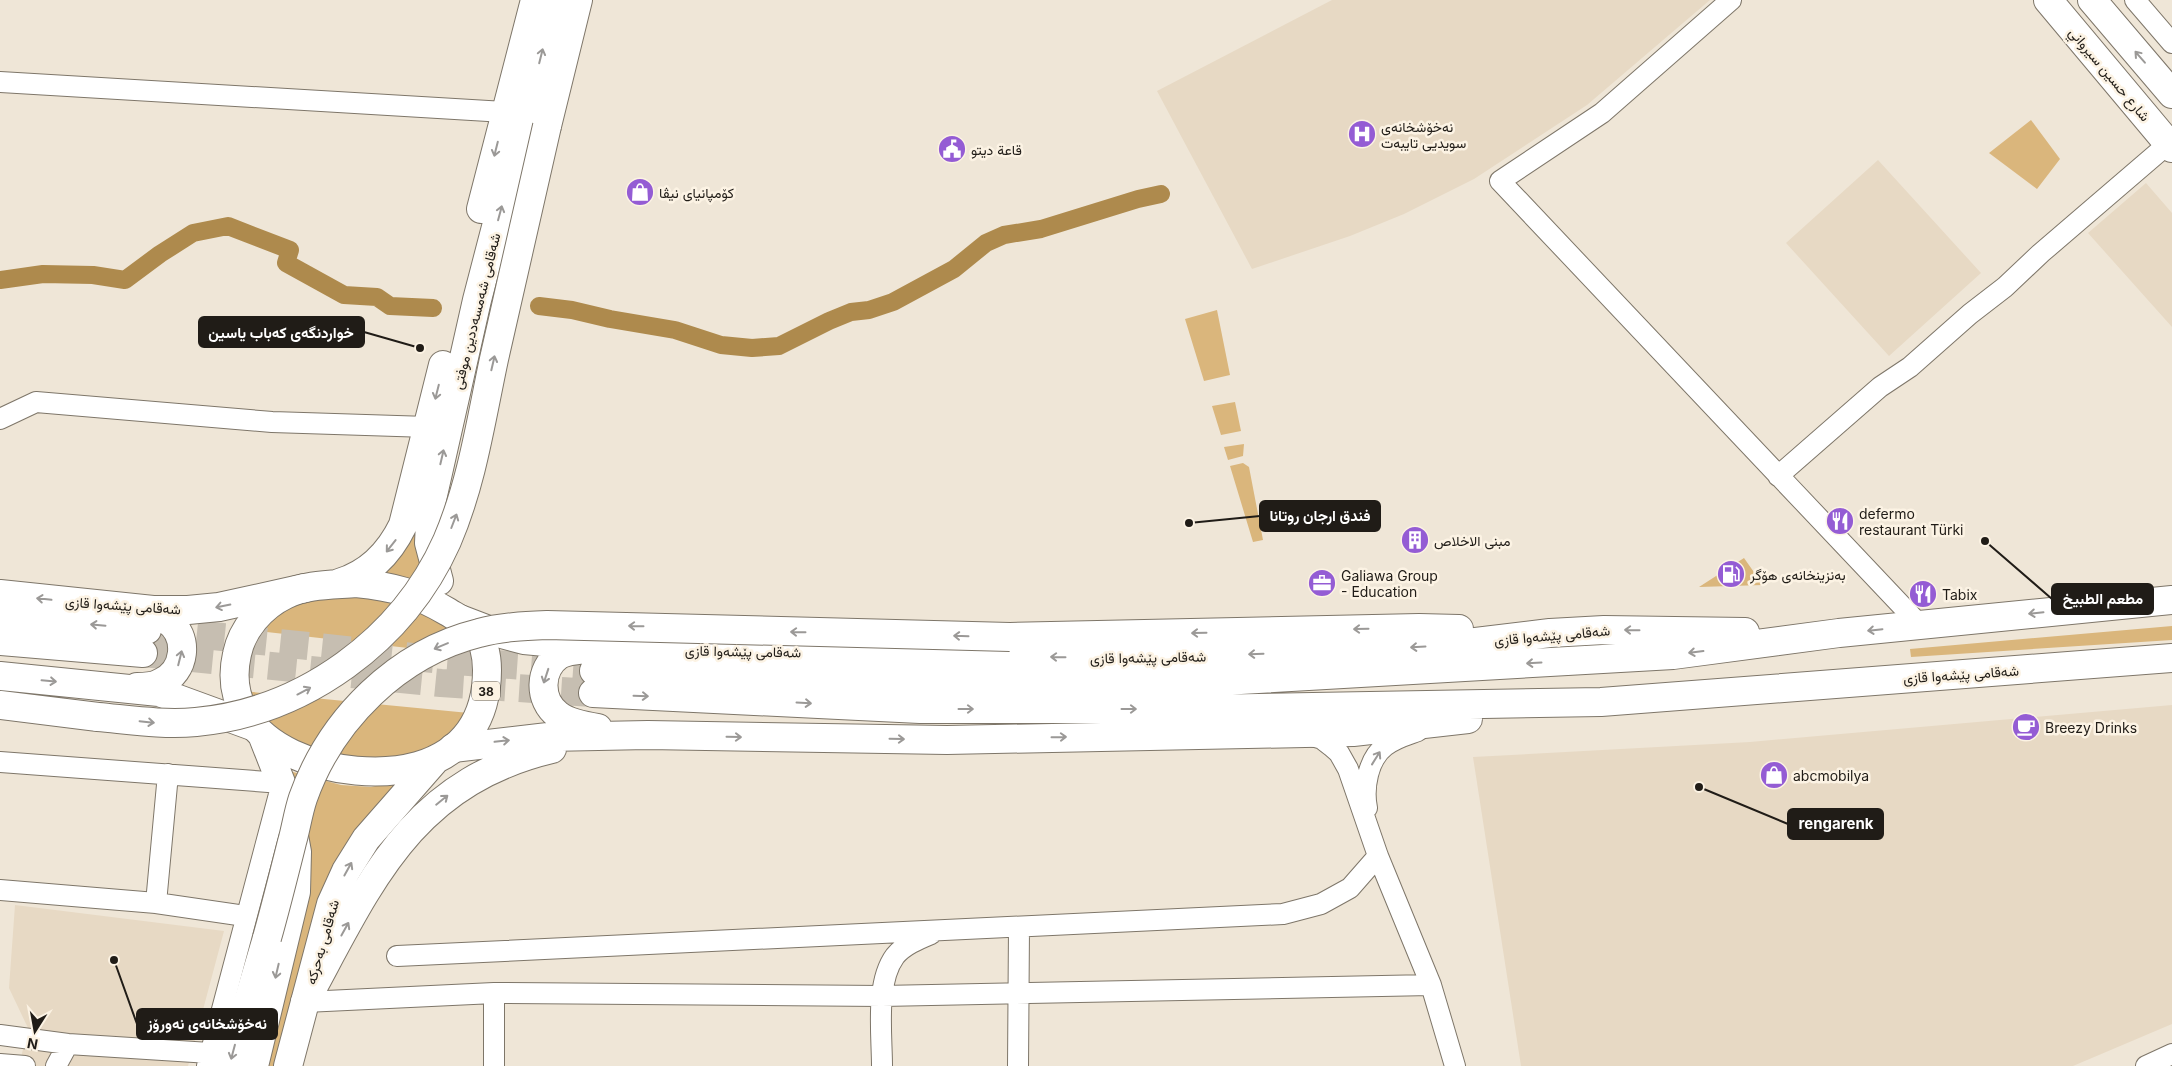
<svg xmlns="http://www.w3.org/2000/svg" width="2172" height="1066" viewBox="0 0 2172 1066" font-family="Inter,Vazirmatn,sans-serif">
	<style>
		.built { fill: #e7d9c4 }
		.green { fill: #dab67c }
		.lines { fill: none; stroke-linecap: round; stroke-linejoin: round }
		.canal { stroke: #ae8a4d; stroke-width: 18 }
		.highway-tunnel { stroke: #c6beb1; stroke-width: 28; stroke-dasharray: 28 14; stroke-linecap: butt }
		.street-casing { stroke: #7e7669; stroke-width: 22 }
		.secondary-casing { stroke: #7e7669; stroke-width: 30 }
		.primary-casing { stroke: #7e7669; stroke-width: 30 }
		.highway-casing { stroke: #7e7669; stroke-width: 30 }
		.street { stroke: #fff; stroke-width: 20 }
		.secondary { stroke: #fff; stroke-width: 28 }
		.primary { stroke: #fff; stroke-width: 28 }
		.highway { stroke: #fff; stroke-width: 28 }
		.highway-bridge-casing { stroke: #7e7669; stroke-width: 30; stroke-linecap: butt }
		.highway-bridge { stroke: #fff; stroke-width: 28 }
		.oneway { stroke: #9b9997 }
		.labels { text-anchor: middle; dominant-baseline: central; stroke-width: 5; stroke-linejoin: round; paint-order: stroke }
		.shield { fill: #fcf3e4; stroke: #625c54; stroke-width: 1 }
		.shield-label { font-size: 12px; font-weight: bold; fill: #201c17 }
		.street-label { font-size: 14px; fill: #201c17; stroke: #fcf3e4 }
		.poi-label { font-size: 14px; fill: #201c17; stroke: #fcf3e4; text-anchor: start }
		.leader { fill: none; stroke: #201c17; stroke-width: 2 }
		.callout-dot { fill: #201c17; stroke: #fcf3e4; stroke-width: 2 }
		.callout { fill: #201c17; stroke: #201c17; stroke-width: 2 }
		.callout-label { font-size: 15px; text-anchor: middle; font-weight: bold; fill: #fff }
	</style>
	<rect width="100%" height="100%" fill="#efe6d7"/>
	<path class="built" d="M1332,0H1710L1587,105L1474,179L1404,214L1350,236L1252,269L1157,91Z
		M1878,160L1981,273L1889,356L1786,243Z
		M2146,183L2172,213V327L2088,233Z
		M2172,705V1024L2073,1066H1521L1473,757L1750,742Z
		M15,905L224,931L188,1066H19L28,1028L9,988Z"/>
	<path class="green" d="M2031,120L2060,159L2037,189L1989,153Z
		M1217,310L1230,375L1204,381L1185,319Z
		M1235,402L1241,431L1221,435L1212,406Z
		M1244,444L1243,456L1228,460L1224,447Z
		M1243,463L1249,467L1263,540L1253,542L1230,466Z
		M415,512L435,589L378,573Z
		M1744,558L1763,585L1699,587Z
		M331,596C387,599 437,603 470,655L258,631L273,612L299,602Z
		M2172,626V640L1911,657L1910,649Z
		M242,691L469,713L457,732L412,756L380,760L341,758L266,730Z
		M282,769L341,785L371,787L405,779L381,803L335,862L314,915L275,1066H261L280,991Z"/>
	<g class="lines">
		<path class="canal" d="M0,280L43,274L93,275L125,280L160,254L193,233L228,226L290,250L286,263L344,295L377,297L390,306L433,308
			M539,306L572,310L610,319L675,330L721,345L752,348L779,346L829,321L851,312L869,310L893,302L954,269L986,243L1004,235L1041,229L1138,199L1161,194"/>
		<path class="highway-tunnel" d="M155,630L442,660L594,671
			M143,653L441,683L593,693"/>
		<defs>
			<path id="street" d="M1731,0L1602,113L1500,181L1920,625
				M2135,0L2172,43
				M0,82L505,112
				M0,419L36,402L272,422L428,427
				M1778,476L1880,387L1910,367L1970,314L2005,287L2041,253L2168,144
				M1308,735L1322,739L1331,746L1339,753L1348,769L1378,856L1431,985L1455,1066
				M0,762L282,783L207,1066
				M1367,808C1363,788 1368,759 1385,746C1395,738 1407,735 1418,731
				M0,890L156,903L245,916
				M156,903L168,774
				M397,956L1283,914L1321,904L1350,888L1378,856
				M305,1002L494,993L882,996L1431,985
				M0,1035L68,1044L210,1053
				M0,1064L25,1066
				M56,1066L68,1044
				M494,1066V993
				M882,1066C882,1034 875,983 895,956C904,945 919,939 931,934
				M1018,1066L1019,927
				M2146,1066L2172,1054"/>
			<path id="secondary" d="M2048,0L2172,148
				M2092,0L2172,94"/>
			<path id="primary" d="M481,209L535,0
				M439,581L429,543L431,504L477,300L555,0
				M339,583C369,574 390,552 403,525L443,365
				M356,583C394,587 414,592 448,612C456,617 466,622 473,629C484,638 487,657 487,670C487,718 465,752 418,766C346,786 215,751 237,654C242,629 262,606 285,595C306,584 333,585 356,583Z
				M254,1066L296,892L297,852L287,798L263,737
				M288,1066L331,904L346,871L366,839L436,759"/>
			<path id="highway" d="M547,126L578,0
				M0,594L153,610H188L219,607L305,588
				M0,616L147,630
				M460,619L494,632L524,640L599,647L1151,659L1434,647L1550,633L1604,630L1745,632
				M1010,637L1419,628L1459,629
				M0,641L143,653
				M585,649C577,650 566,651 559,655C539,669 538,700 558,715C568,723 585,726 598,728
				M594,671L921,681L1205,682L1673,655L1839,633L2172,600
				M0,676L159,692L252,726
				M137,687C145,687 153,687 160,683C186,672 190,636 167,620C161,615 153,614 145,612
				M593,693L920,709H1206L1601,702L2172,658
				M0,705L98,717
				M453,748L548,737L648,735L947,740L1353,732L1468,719
				M305,1002C369,885 409,783 552,749
				M229,1066L267,938"/>
		</defs>
		<use href="#street" class="street-casing"/>
		<use href="#secondary" class="secondary-casing"/>
		<use href="#primary" class="primary-casing"/>
		<use href="#highway" class="highway-casing"/>
		<use href="#street" class="street"/>
		<use href="#secondary" class="secondary"/>
		<use href="#primary" class="primary"/>
		<use href="#highway" class="highway"/>
		<defs>
			<path id="highway-bridge" d="M98,717C131,720 163,725 196,722C304,712 403,640 447,541C472,483 481,420 494,359C512,281 529,204 547,126
				M267,938C276,906 284,874 292,842C296,828 298,813 303,798C331,719 398,653 479,633C501,627 524,626 547,625L1010,637"/>
		</defs>
		<use href="#highway-bridge" class="highway-bridge-casing"/>
		<use href="#highway-bridge" class="highway-bridge"/>
	</g>
	<defs><path id="oneway-shaft" d="M-6 0H5M1.5-3L5.5 0L1.5 3" fill="none" stroke-width="1.6" stroke-linecap="round" stroke-linejoin="round" transform="scale(1.25)"/></defs>
	<g class="oneway">
		<use href="#oneway-shaft" transform="translate(541 56) rotate(-76)"/>
		<use href="#oneway-shaft" transform="translate(2140 57) rotate(-131)"/>
		<use href="#oneway-shaft" transform="translate(496 149) rotate(104)"/>
		<use href="#oneway-shaft" transform="translate(500 213) rotate(-75)"/>
		<use href="#oneway-shaft" transform="translate(493 363) rotate(-77)"/>
		<use href="#oneway-shaft" transform="translate(437 392) rotate(104)"/>
		<use href="#oneway-shaft" transform="translate(442 457) rotate(-77)"/>
		<use href="#oneway-shaft" transform="translate(454 521) rotate(-69)"/>
		<use href="#oneway-shaft" transform="translate(391 546) rotate(128)"/>
		<use href="#oneway-shaft" transform="translate(44 599) rotate(-174)"/>
		<use href="#oneway-shaft" transform="translate(223 606) rotate(169)"/>
		<use href="#oneway-shaft" transform="translate(2036 613) rotate(174)"/>
		<use href="#oneway-shaft" transform="translate(98 625) rotate(-175)"/>
		<use href="#oneway-shaft" transform="translate(636 626) rotate(-179)"/>
		<use href="#oneway-shaft" transform="translate(1361 629) rotate(179)"/>
		<use href="#oneway-shaft" transform="translate(1632 630) rotate(-179)"/>
		<use href="#oneway-shaft" transform="translate(1875 630) rotate(174)"/>
		<use href="#oneway-shaft" transform="translate(798 632) rotate(-179)"/>
		<use href="#oneway-shaft" transform="translate(1199 633) rotate(179)"/>
		<use href="#oneway-shaft" transform="translate(961 636) rotate(-178)"/>
		<use href="#oneway-shaft" transform="translate(441 646) rotate(157)"/>
		<use href="#oneway-shaft" transform="translate(1418 647) rotate(177)"/>
		<use href="#oneway-shaft" transform="translate(1696 652) rotate(173)"/>
		<use href="#oneway-shaft" transform="translate(1256 654) rotate(178)"/>
		<use href="#oneway-shaft" transform="translate(1058 657) rotate(-179)"/>
		<use href="#oneway-shaft" transform="translate(180 658) rotate(-76)"/>
		<use href="#oneway-shaft" transform="translate(1534 663) rotate(177)"/>
		<use href="#oneway-shaft" transform="translate(546 676) rotate(108)"/>
		<use href="#oneway-shaft" transform="translate(49 681) rotate(5)"/>
		<use href="#oneway-shaft" transform="translate(304 691) rotate(-28)"/>
		<use href="#oneway-shaft" transform="translate(641 696) rotate(2)"/>
		<use href="#oneway-shaft" transform="translate(804 703) rotate(3)"/>
		<use href="#oneway-shaft" transform="translate(966 709)"/>
		<use href="#oneway-shaft" transform="translate(1129 709)"/>
		<use href="#oneway-shaft" transform="translate(147 722) rotate(6)"/>
		<use href="#oneway-shaft" transform="translate(734 737) rotate(1)"/>
		<use href="#oneway-shaft" transform="translate(1059 737) rotate(-1)"/>
		<use href="#oneway-shaft" transform="translate(897 739) rotate(1)"/>
		<use href="#oneway-shaft" transform="translate(502 741) rotate(-6)"/>
		<use href="#oneway-shaft" transform="translate(1376 758) rotate(-58)"/>
		<use href="#oneway-shaft" transform="translate(442 800) rotate(-39)"/>
		<use href="#oneway-shaft" transform="translate(348 869) rotate(-61)"/>
		<use href="#oneway-shaft" transform="translate(345 929) rotate(-61)"/>
		<use href="#oneway-shaft" transform="translate(277 971) rotate(103)"/>
		<use href="#oneway-shaft" transform="translate(233 1052) rotate(105)"/>
	</g>
	<defs>
		<symbol id="hospital-disc" viewBox="-11 -11 22 22"><circle r="9.5" fill="#945cd4" stroke="#fcf3e4"/><path d="M-5-5h3v3.5h4V-5h3V5h-3V1.5h-4V5h-3Z" fill="#fff"/></symbol>
		<symbol id="civic-disc" viewBox="-11 -11 22 22"><circle r="9.5" fill="#945cd4" stroke="#fcf3e4"/><path d="M-.6-6.5H3V-4.5H.6V-3L4-1V1h2V6H-6V1h2V-1L-.6-3ZM-1.2 2.5V6h2.4V2.5Z" fill="#fff"/></symbol>
		<symbol id="shop-disc" viewBox="-11 -11 22 22"><circle r="9.5" fill="#945cd4" stroke="#fcf3e4"/><path d="M-5-2.5h2.3a2.7 3.5 0 0 1 5.4 0H5L5.5 6h-11ZM-1.5-2.5h3a1.5 2.3 0 0 0-3 0Z" fill="#fff"/></symbol>
		<symbol id="restaurant-disc" viewBox="-11 -11 22 22"><circle r="9.5" fill="#945cd4" stroke="#fcf3e4"/><path d="M-5-6h1v4h1v-4h1v4h1v-4h1v5L-1.5 .5V6h-2V.5L-5-1ZM5-6V6H3V1.5H1.5Q1.5-4 5-6Z" fill="#fff"/></symbol>
		<symbol id="building-disc" viewBox="-11 -11 22 22"><circle r="9.5" fill="#945cd4" stroke="#fcf3e4"/><path d="M-4-6H4V6H1V3H-1V6H-4ZM-2.5-4.3h1.7v1.8h-1.7ZM.8-4.3h1.7v1.8H.8ZM-2.5-1h1.7V.8h-1.7ZM.8-1h1.7V.8H.8Z" fill="#fff"/></symbol>
		<symbol id="fuel-disc" viewBox="-11 -11 22 22"><circle r="9.5" fill="#945cd4" stroke="#fcf3e4"/><path d="M-5.5-6h7V0h2V4h1.3V-2.5L3-4.5l.8-.8L6-3V5H2.5V1h-1V6h-7ZM-4.2-4.7v3.2H.2V-4.7Z" fill="#fff"/></symbol>
		<symbol id="office-disc" viewBox="-11 -11 22 22"><circle r="9.5" fill="#945cd4" stroke="#fcf3e4"/><path d="M-6-3h4V-5.5h4V-3h4V5H-6ZM-1-4.5V-3h2v-1.5ZM-6 0V1H6V0Z" fill="#fff"/></symbol>
		<symbol id="cafe-disc" viewBox="-11 -11 22 22"><circle r="9.5" fill="#945cd4" stroke="#fcf3e4"/><path d="M-5.5-4.5H6V0H3Q3 3.5 0 3.5H-2.5Q-5.5 3.5-5.5 0ZM3-3.2v2h1.7v-2ZM-6 4.5H4V6H-6Z" fill="#fff"/></symbol>
	</defs>
	<g fill-rule="evenodd">
		<use href="#hospital-disc" x="1346" y="118" width="32" height="32"/>
		<use href="#civic-disc" x="936" y="133" width="32" height="32"/>
		<use href="#shop-disc" x="624" y="176" width="32" height="32"/>
		<use href="#restaurant-disc" x="1824" y="505" width="32" height="32"/>
		<use href="#building-disc" x="1399" y="524" width="32" height="32"/>
		<use href="#fuel-disc" x="1715" y="558" width="32" height="32"/>
		<use href="#office-disc" x="1306" y="567" width="32" height="32"/>
		<use href="#restaurant-disc" x="1907" y="578" width="32" height="32"/>
		<use href="#cafe-disc" x="2010" y="711" width="32" height="32"/>
		<use href="#shop-disc" x="1758" y="759" width="32" height="32"/>
	</g>
	<g class="labels">
		<rect class="shield" x="472" y="681.5" width="28" height="19" rx="4"/>
		<g class="shield-label">
			<text x="486" y="691">38</text>
		</g>
		<g class="street-label">
			<text transform="translate(2110 74) rotate(50)">شارع حسين سيرواني</text>
			<text transform="translate(476 311) rotate(-76)">شەقامی شەمسەددین موفتی</text>
			<text transform="translate(123 605) rotate(4)">شەقامی پێشەوا قازی</text>
			<text transform="translate(1552 635) rotate(-5)">شەقامی پێشەوا قازی</text>
			<text transform="translate(743 651) rotate(1)">شەقامی پێشەوا قازی</text>
			<text transform="translate(1148 657) rotate(-1)">شەقامی پێشەوا قازی</text>
			<text transform="translate(1961 674) rotate(-4)">شەقامی پێشەوا قازی</text>
			<text transform="translate(322 942) rotate(-74)">شەقامی بەحرکە</text>
		</g>
		<g class="poi-label">
			<text x="1381" y="126">نەخۆشخانەی<tspan x="1381" dy="16">سویدیی تایبەت</tspan></text>
			<text x="971" y="149">قاعة ديتو</text>
			<text x="659" y="192">کۆمپانیای نیڤا</text>
			<text x="1859" y="513">defermo<tspan x="1859" dy="16">restaurant Türki</tspan></text>
			<text x="1434" y="540">مبنى الاخلاص</text>
			<text x="1750" y="574">بەنزینخانەی هۆگر</text>
			<text x="1341" y="575">Galiawa Group<tspan x="1341" dy="16">- Education</tspan></text>
			<text x="1942" y="594">Tabix</text>
			<text x="2045" y="727">Breezy Drinks</text>
			<text x="1793" y="775">abcmobilya</text>
		</g>
	</g>
	<path class="leader" d="M420 348L364 332M1189 523L1260 516M1985 541L2052 599M1699 787L1788 824M114 960L137 1024"/>
	<g class="callout-dot">
		<circle cx="420" cy="348" r="5"/>
		<circle cx="1189" cy="523" r="5"/>
		<circle cx="1985" cy="541" r="5"/>
		<circle cx="1699" cy="787" r="5"/>
		<circle cx="114" cy="960" r="5"/>
	</g>
	<g class="callout">
		<rect x="199" y="317" width="165" height="30" rx="5"/>
		<rect x="1260" y="501" width="120" height="30" rx="5"/>
		<rect x="2052" y="584" width="101" height="30" rx="5"/>
		<rect x="1788" y="809" width="95" height="30" rx="5"/>
		<rect x="137" y="1009" width="140" height="30" rx="5"/>
	</g>
	<g class="callout-label">
		<text x="281" y="338">خواردنگەی کەباب یاسین</text>
		<text x="1320" y="521">فندق ارجان روتانا</text>
		<text x="2103" y="604">مطعم الطبيخ</text>
		<text x="1836" y="829">rengarenk</text>
		<text x="207" y="1029">نەخۆشخانەی نەورۆز</text>
	</g>
	<g transform="translate(35 1031) rotate(191)" stroke="#fcf3e4" stroke-width="4" paint-order="stroke">
	<path d="M0-4L9 19L0 12L-9 19Z" fill="#201c17"/>
	<text y="-8" font-size="14" font-weight="bold" text-anchor="middle" fill="#201c17">N</text>
	</g>
</svg>
